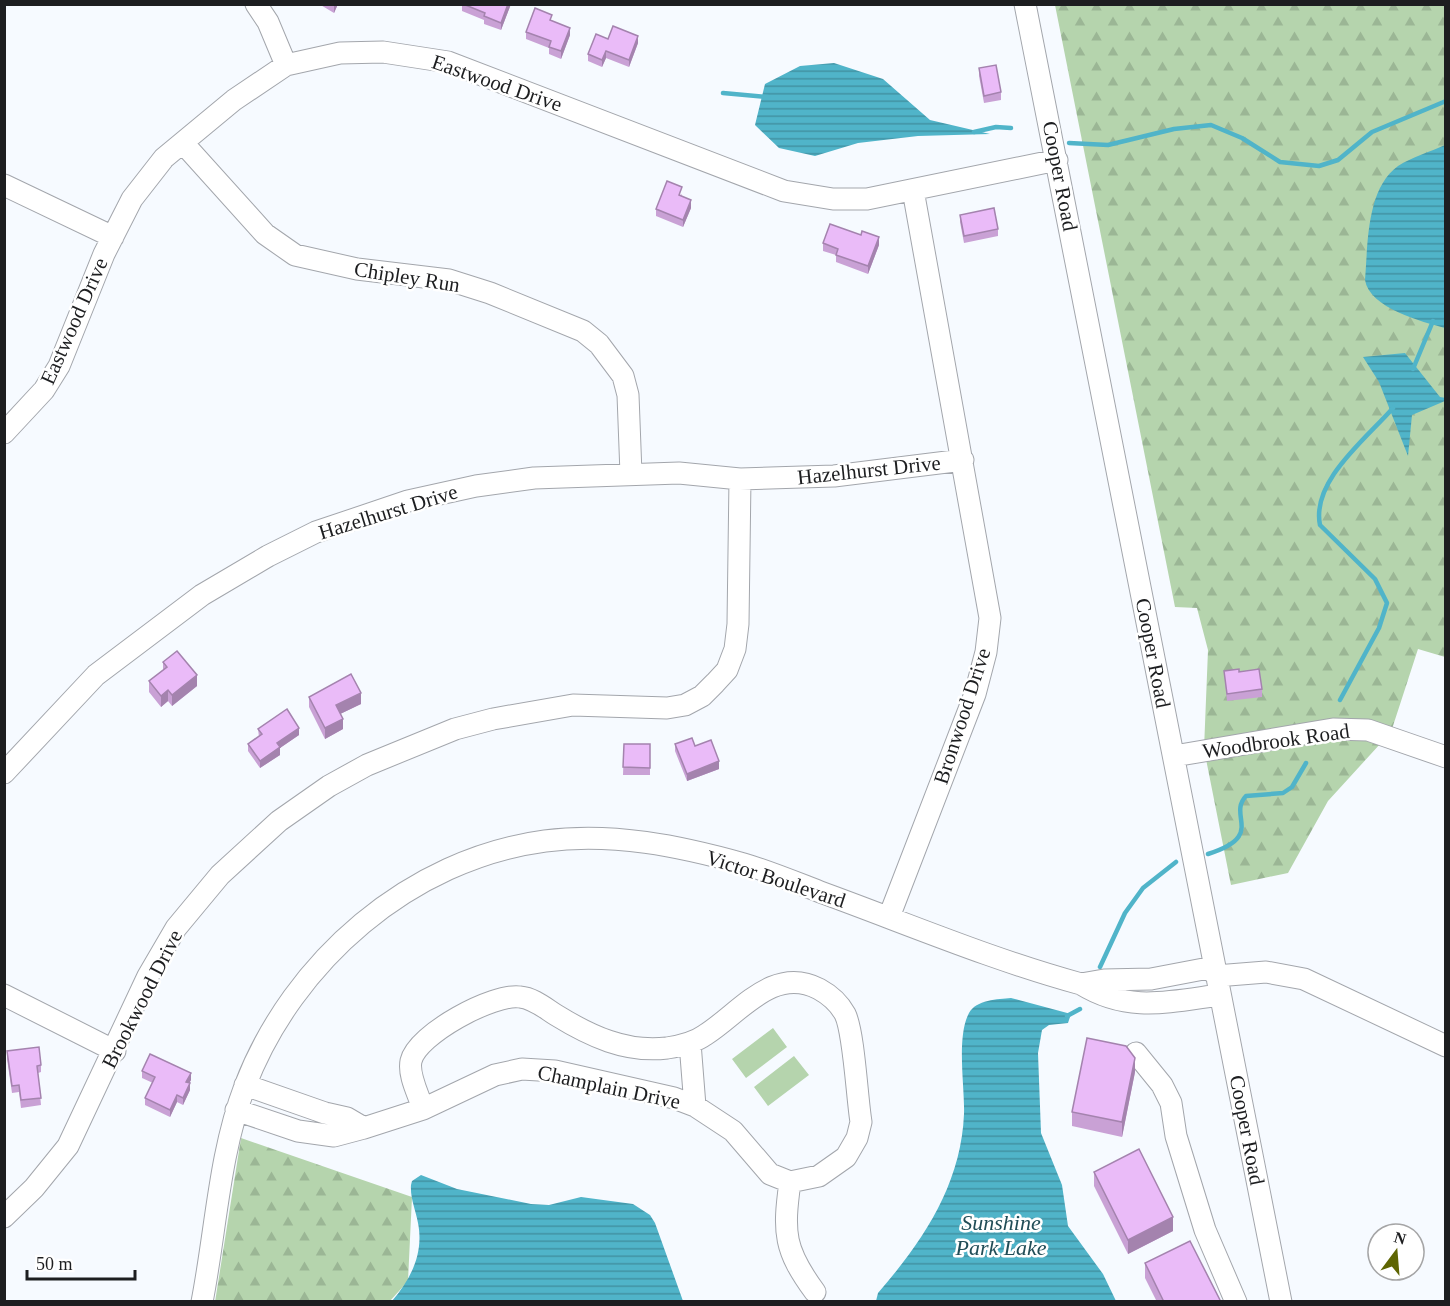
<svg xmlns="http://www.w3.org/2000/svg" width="1450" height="1306" viewBox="0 0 1450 1306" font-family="'Times New Roman',serif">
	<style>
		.forest { fill: url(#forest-firs) }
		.garden { fill: #b5d4ad }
		.water { fill: url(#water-rules) }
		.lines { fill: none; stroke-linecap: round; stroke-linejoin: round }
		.stream { stroke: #50b4c9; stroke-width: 4.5 }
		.minor-casing { stroke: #a3a6ac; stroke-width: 23 }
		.minor { stroke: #fff; stroke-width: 21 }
		.wall { fill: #c9a1d5 }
		.shaded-wall { fill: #a483ae }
		.building { fill: #eabbf8; stroke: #a483ae; stroke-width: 1.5 }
		.labels { text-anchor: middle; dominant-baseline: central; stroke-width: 5; stroke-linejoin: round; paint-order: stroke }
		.street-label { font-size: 21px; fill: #1d1e20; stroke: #fff }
		.water-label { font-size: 22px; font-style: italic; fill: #214d57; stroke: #fff }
	</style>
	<defs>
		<pattern id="forest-firs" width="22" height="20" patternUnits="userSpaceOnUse" patternTransform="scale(1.5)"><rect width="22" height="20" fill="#b5d4ad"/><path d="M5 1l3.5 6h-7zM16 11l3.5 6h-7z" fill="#9bb695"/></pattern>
		<pattern id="water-rules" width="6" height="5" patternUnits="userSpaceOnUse" patternTransform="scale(1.5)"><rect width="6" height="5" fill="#50b4c9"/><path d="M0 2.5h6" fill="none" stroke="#4292a3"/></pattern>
	</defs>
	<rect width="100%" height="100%" fill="#f6faff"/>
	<path class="forest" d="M1055,5H1445V657L1418,649L1391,732L1328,801L1288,873L1231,885L1204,749L1208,650L1197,608L1175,607Z
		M241,1138L412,1197L408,1281L390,1301L215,1302Z"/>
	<path class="garden" d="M773,1028L787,1047L746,1078L732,1059Z
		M794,1056L809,1075L768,1106L754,1087Z"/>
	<path class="water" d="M834,63L883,79L930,120L990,134L918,136L858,143L815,156L779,148L755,125L765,84L800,66Z
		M1445,145V328C1423,322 1369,308 1365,280C1368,245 1366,189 1398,166C1412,157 1430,152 1445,145Z
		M1405,353L1440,397L1446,398L1445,401L1412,415L1408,456L1379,382L1363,357Z
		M1011,998L1071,1014L1068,1023L1049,1025L1042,1030L1038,1053L1041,1133L1062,1185L1068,1226L1103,1274L1116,1301H876L878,1293C923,1241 961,1185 964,1114C965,1088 956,1037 969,1013C976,1000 998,999 1011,998Z
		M421,1175L457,1189L531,1204L549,1205L581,1197L633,1204L650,1215L655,1223L683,1301H392C411,1279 424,1253 418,1223C416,1211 410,1198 411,1185L412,1181Z"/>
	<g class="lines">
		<path class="stream" d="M723,93L768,97
			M974,132L996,127L1011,128
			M1069,143L1108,145L1174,129L1211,125L1242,138L1280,162L1319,166L1338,160L1372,132L1446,101
			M1413,369L1433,321
			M1340,700L1379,628L1387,603L1375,579L1320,525C1311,481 1367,438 1393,408
			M1208,854C1266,836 1227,816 1246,796L1283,793L1292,787L1306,763
			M1100,967L1125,913L1143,888L1176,862
			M1067,1016L1080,1009"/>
		<defs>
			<path id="minor" d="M256,4L268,22L286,65
				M1025,4L1281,1302
				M183,143L265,234L295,255L357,269L449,280L490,293L583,331L599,344L623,376L628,395L631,474
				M4,185L113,237
				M4,433L44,390L59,366L104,254L132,199L164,158L234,100L286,65L340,53L383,52L448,62L784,191L833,199H867L1057,160
				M1174,756L1333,729L1368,730L1446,757
				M4,773L96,675L202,595L268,556L316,532L408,501L476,486L534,478L679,473L740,479L834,476L963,460
				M889,917L975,694L986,652L990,618L913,190
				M1214,967L1151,979L1104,980L1081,984C1128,1013 1168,1002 1220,995
				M1216,976L1266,972L1304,979L1446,1046
				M4,995L115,1051
				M690,1043L695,1106
				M1136,1053L1162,1085L1171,1103L1176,1136L1205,1230L1236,1302
				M236,1110L298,1131L334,1136L364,1128L347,1118L325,1113L245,1085
				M364,1128L423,1109L495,1075L522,1069L555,1071L674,1098L695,1106L733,1131L770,1174L790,1182L819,1176L846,1157L857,1138L861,1122C857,1098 854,1032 845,1014C839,1003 830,995 819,989C773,965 740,1013 705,1035C694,1043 680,1046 667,1048C626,1053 590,1036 556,1015C545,1008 533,998 520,997C494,993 417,1034 411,1061C408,1076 419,1095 423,1109
				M790,1182C783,1233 784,1250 815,1292
				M4,1217L34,1188L68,1146L148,976L176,928L220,875L279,821L329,786L367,765L455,729L493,719L573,705L667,708L685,705L702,696L715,683L727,670L735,649L738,624L740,479
				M202,1302C216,1230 219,1154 245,1086C293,961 410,859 545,841C612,832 680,846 744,864C771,872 797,883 823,893C908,924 993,960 1081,984"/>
		</defs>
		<use href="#minor" class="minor-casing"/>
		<use href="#minor" class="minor"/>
	</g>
	<path class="wall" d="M319,4H338L334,13Z
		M462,4H511L501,30L484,24V20L462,11Z
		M552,21L570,35L561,59L549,54V48L526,39V32Z
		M608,39L638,43L629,67L606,58L602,67L588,61V54Z
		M979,68L1001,92V100L984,103L979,76Z
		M682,194L681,196L691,208L683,227L656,216V209Z
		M960,215L998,229V236L964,243L960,222Z
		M823,243L879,245L868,274L836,262V255L823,251Z
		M163,662L197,686L172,706L168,701L161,707L149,692V681L163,670Z
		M1224,671L1239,672L1262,689V697L1227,701Z
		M309,697L361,704L340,714L343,729L325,739L309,707Z
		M258,729L299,735L280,748V755L260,768L248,751V744L259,737Z
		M624,744H650V775H623Z
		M675,744L695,746L719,769L687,781L675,751Z
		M7,1051L41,1065V1072L38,1073L41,1105L21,1108L19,1092L12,1093L7,1059Z
		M142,1071L191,1080L189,1083L190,1090L183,1105L177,1102L170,1117L145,1105V1098L153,1083L142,1078Z
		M1135,1072L1122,1137L1072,1126V1112Z
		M1094,1172L1173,1231L1128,1254L1094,1186Z
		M1145,1263L1221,1302H1157L1145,1278Z"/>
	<path class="shaded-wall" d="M334,4H338L334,13Z
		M508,4H511L501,30V23Z
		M570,28V35L561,59V51Z
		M638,36V43L629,67V60Z
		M606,51V58L602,67V60Z
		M691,200V208L683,227V220Z
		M879,237V245L868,274V266Z
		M197,675V686L172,706V695Z
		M168,690V701L161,707V696Z
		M361,693V704L336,716V705Z
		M343,719V729L325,739V728Z
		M299,728V735L280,748V755L260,768V761L277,743Z
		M719,761V769L687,781V774Z
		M1135,1058V1072L1122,1137V1122Z
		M191,1073V1080L186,1089V1082Z
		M190,1083V1090L183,1105V1098Z
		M177,1095V1102L170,1117V1110Z
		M1173,1217V1231L1128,1254V1240Z"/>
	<path class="building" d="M463,4H508L501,23L484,16L485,13Z
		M535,8L552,15L550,20L570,28L561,51L549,47L551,41L526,32Z
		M613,26L638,36L629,60L606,51L602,60L588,54L596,34L608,39Z
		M996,65L1001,92L984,96L979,68Z
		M667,181L682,187L679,195L691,200L683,220L656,209Z
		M994,208L998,229L964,236L960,215Z
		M830,224L861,235L862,231L879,237L868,266L836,255L838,249L823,243Z
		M177,651L197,675L172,695L168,690L161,696L149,681L167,667L163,662Z
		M1239,669V672L1259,669L1262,689L1227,694L1224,671Z
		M351,674L361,693L336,705L343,719L325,728L309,697Z
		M287,709L299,728L277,743L280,747L260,761L248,744L262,734L258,729Z
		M692,738L695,746L711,740L719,761L687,774L675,744Z
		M624,744H650V768L623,767Z
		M1087,1038L1126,1046L1135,1058L1122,1122L1072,1112Z
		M39,1047L41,1065L37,1066L41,1098L21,1100L19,1085L12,1086L7,1051Z
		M150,1054L191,1073L186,1082L190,1083L183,1098L177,1095L170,1110L145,1098L155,1077L142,1071Z
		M1139,1149L1173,1217L1128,1240L1094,1172Z
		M1190,1241L1221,1302H1164L1145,1263Z"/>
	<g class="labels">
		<g class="street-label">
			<text transform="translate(497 83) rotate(19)">Eastwood Drive</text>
			<text transform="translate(1060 176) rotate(79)">Cooper Road</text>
			<text transform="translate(407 277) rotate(9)">Chipley Run</text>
			<text transform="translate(74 321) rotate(-66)">Eastwood Drive</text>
			<text transform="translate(869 470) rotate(-6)">Hazelhurst Drive</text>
			<text transform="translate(388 512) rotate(-17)">Hazelhurst Drive</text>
			<text transform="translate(1153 653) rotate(79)">Cooper Road</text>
			<text transform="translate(962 716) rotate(-72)">Bronwood Drive</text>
			<text transform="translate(1276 741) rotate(-8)">Woodbrook Road</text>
			<text transform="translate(776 879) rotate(18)">Victor Boulevard</text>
			<text transform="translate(142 999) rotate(-63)">Brookwood Drive</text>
			<text transform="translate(609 1087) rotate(12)">Champlain Drive</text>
			<text transform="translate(1247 1130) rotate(79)">Cooper Road</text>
		</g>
		<g class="water-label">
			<text x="1001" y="1222">Sunshine<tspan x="1001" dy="25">Park Lake</tspan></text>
		</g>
	</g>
	<rect width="1450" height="1306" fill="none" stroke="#1d1e20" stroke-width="12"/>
	<g transform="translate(1396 1252) rotate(16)"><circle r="28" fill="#ffffff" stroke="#a5a5a6" stroke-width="1.5"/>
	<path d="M0-4.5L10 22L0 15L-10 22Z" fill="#5e6502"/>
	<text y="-9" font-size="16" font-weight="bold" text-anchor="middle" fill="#1d1e20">N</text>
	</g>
	<path d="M27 1270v9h108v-9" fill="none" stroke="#1d1e20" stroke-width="3"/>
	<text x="36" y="1270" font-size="18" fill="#1d1e20" stroke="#ffffff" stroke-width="4.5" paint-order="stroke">50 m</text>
</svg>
